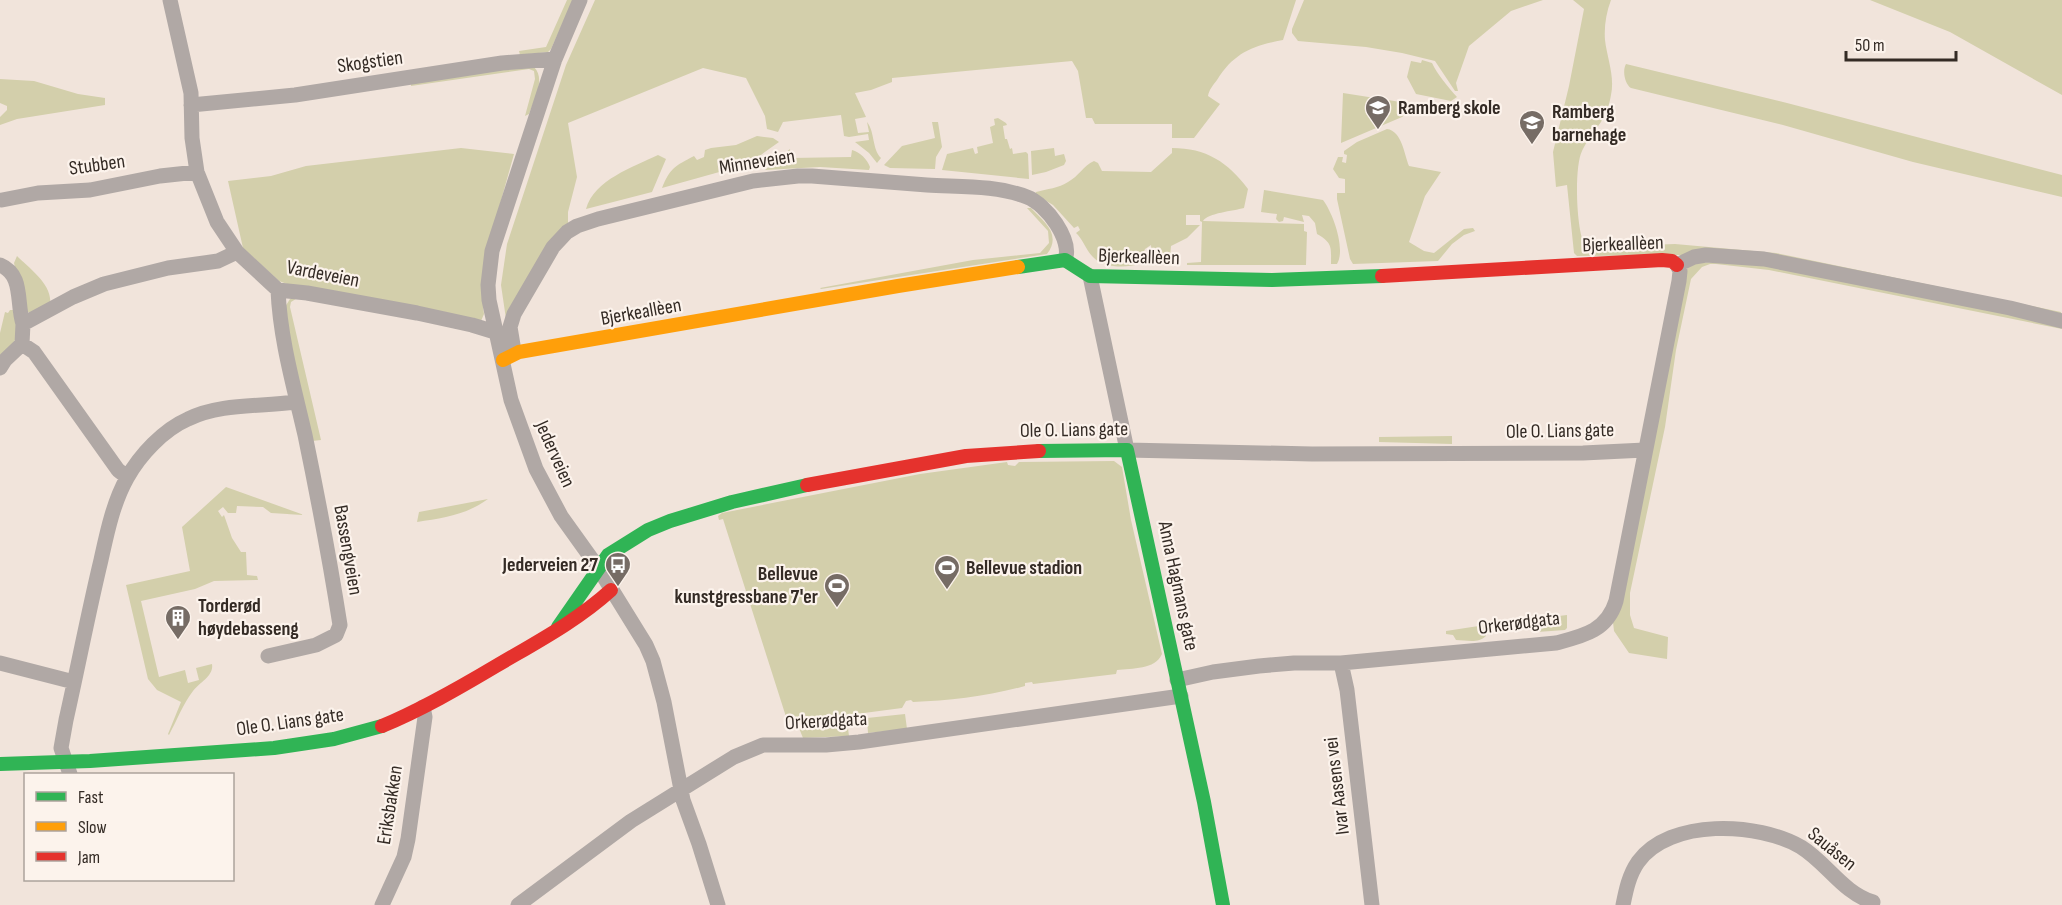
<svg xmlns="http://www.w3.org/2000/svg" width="2062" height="905" viewBox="0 0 2062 905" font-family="'Sofia Sans Condensed',sans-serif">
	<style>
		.green { fill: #d3cfab }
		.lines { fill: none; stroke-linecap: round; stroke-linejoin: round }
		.street { stroke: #b0a8a5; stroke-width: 15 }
		.fast { stroke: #30b455; stroke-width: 14 }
		.slow { stroke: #ff9f0a; stroke-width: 14 }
		.jam { stroke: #e5322d; stroke-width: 14 }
		.labels { text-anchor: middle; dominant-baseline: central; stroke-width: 4.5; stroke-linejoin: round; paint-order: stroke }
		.street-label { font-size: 20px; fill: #342b25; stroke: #fcf3ec }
		.poi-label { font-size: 20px; font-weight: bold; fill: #342b25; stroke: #fcf3ec; text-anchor: start }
	</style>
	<rect width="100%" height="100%" fill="#f1e4db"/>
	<path class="green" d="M567,0H573L551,49L548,52L520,55L519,51L546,47Z
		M595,0H1296L1283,40C1252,46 1234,53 1217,80C1213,85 1209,90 1208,96L1220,104L1194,138H1172V124H1095L1092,118H1086L1078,71L1072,61L892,78V82L871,90L855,93L866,117L855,119L858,133L869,132L867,122C875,132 872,149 881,158L877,163L869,153L855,142L869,140L868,134L849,137L844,136L841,115L783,122L778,132L767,129L765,116L746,78L703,68L568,123L577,177L568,212V225L506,319L501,285L507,244L566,65Z
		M1304,0H1543L1511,11L1469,46L1456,83L1458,91H1455L1435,61L1402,53L1366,47L1298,41L1292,33V29Z
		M1573,0H1611C1606,13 1604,27 1605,40C1607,58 1615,76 1611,95C1606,124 1593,128 1582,151C1574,167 1576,230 1585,246L1592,247L1675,244L1776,253L2061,312L2062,317L1990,300L1684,255L1577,256L1574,253L1567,185L1556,187L1553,152L1569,86L1584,9Z
		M1870,0H2062V95L1950,32Z
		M1422,60L1432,63C1437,74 1449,88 1457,97L1451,101L1416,94L1407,77L1411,61L1421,63Z
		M1626,64L1787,103L2062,175V197L1913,162L1783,125L1631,88C1625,84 1622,71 1626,64Z
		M507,67H534C546,79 534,100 529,114L525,116L535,79L534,71L529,69L411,86V82Z
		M0,79L34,81L78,94L105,98V105L17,119L0,125V117L7,110V106L0,103Z
		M1343,93L1407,103L1409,105V111L1402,117L1341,143Z
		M998,118L1006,123L1007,125L1003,126L1005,139H1007L1010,149L1012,148L1013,154L1026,152L1028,154L1029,179L942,170L947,154L973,148L975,154L978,153L977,147L993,143L990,127L995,125L994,119Z
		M932,122H938L942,147L936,157L935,169L890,168L884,165L902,146L935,138Z
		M1387,129C1402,131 1404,154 1409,166L1441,172L1425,196L1409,242L1424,251L1434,253L1464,229L1473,228L1475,231L1464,235L1452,244L1438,261L1353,264L1350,259L1337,199V193H1345V179L1339,178L1333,169L1338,157H1343L1342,162L1346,163L1347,155L1344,154V151L1357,142Z
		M757,136L773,138L779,142L748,164L662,188C670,168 675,166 694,156L697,160L704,157L705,150L711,148L736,145Z
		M461,148L514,154L497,215L483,307L484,314L481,321L287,284L279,281L243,248L228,181L271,176L306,166Z
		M1054,148L1055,156L1064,154L1066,161L1064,165L1046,172L1032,175L1031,151Z
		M1172,148C1206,148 1228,162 1248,189L1244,208C1233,211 1208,213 1203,221L1304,224V231L1307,232L1306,265H1187V263L1201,262L1202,222L1200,221V215H1186V225H1200L1187,238L1171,246L1170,257H1152L1151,245L1145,249L1139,264C1127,268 1103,268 1094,258C1087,252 1084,242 1078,235L1076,233L1080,230L1078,226L1074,228L1053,205L1035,194L1036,192C1047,189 1059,188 1068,182C1079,176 1083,166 1094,161L1098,163L1102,171L1151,172L1172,153Z
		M790,149L791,158L851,157L852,150C860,152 867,159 870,167L869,170L820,167L765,170Z
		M658,155L666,159L652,192L586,209C594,180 633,167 658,155Z
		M1264,190L1323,200C1333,213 1346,249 1337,264H1331C1331,248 1333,243 1317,234L1315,223L1309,216L1302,215L1304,222L1284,217L1283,221L1279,222L1276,219L1277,214L1261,212Z
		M1027,208H1031C1044,222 1062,234 1047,254L821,289L820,288L973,260L1040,253L1049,243L1048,231Z
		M17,256C29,268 53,285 50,304L32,314L26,311L14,263Z
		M1753,261L2062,325V329L1769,270L1716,264H1710L1702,267L1691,279L1676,350L1665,427L1630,593V615L1634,628L1668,637L1667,659L1629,653L1614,631L1613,622L1686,270L1691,263Z
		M299,297L291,302L290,307L321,440L312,441L288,331L285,307L290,299Z
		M10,310H14C19,334 21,339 0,355V333L5,312L8,313Z
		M1452,436V444L1379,442V437Z
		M1114,461L1122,467L1131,520L1162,654C1155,670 1132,668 1117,670L1116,674L1033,684L1032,682L1025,683V686C989,696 950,701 913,702L911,700L906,701L902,708L788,723L723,519L719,520L718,516L722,513L920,474L1007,462L1008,465L1015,466L1019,462Z
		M226,487L304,515L271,513L263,507L237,506L236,513H228L223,507L218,511L222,517L224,515L232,538L241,552H246L247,575L257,576L258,580L214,581L195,589L141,601L159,677L185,670L188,683L199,680L196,668L212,664C214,676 200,682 193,691C183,704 177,720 169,735L168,734L181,702L157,690L148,679L126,585L190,571L182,527Z
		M488,499C466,515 443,518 417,522L419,512Z
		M1567,615V628L1565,630L1537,632L1534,619Z
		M1485,625L1486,636C1478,644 1466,640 1456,640L1453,635L1446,634V631Z
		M905,714L907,729L868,733L867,718Z
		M847,721L849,736L803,738L799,728Z"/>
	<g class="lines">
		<path class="street" d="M170,0L191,93L192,138L197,172L217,222L237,252
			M580,0L555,59L492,251L488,285L489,300L511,400L536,469L561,516L599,569L646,645L653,661L664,702L683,800L699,844L718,905
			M191,105L295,95L502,63L555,59
			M2,200L38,193L90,190L160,176L197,172
			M0,265C24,275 16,302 23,324
			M1090,276L1127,450L1312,454L1583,453L1645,450
			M22,344L34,352L118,470L127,477
			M503,360L513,345L510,327L514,314L553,247L567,232L577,226L598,219L753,181L798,176H812C850,179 889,182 927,185C960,187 996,185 1027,197C1046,204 1073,240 1065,260
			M0,368L5,360L22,344L23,324L73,297L104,284L168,268L218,261L237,252L278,290L307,293L417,313L472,325L495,332
			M268,656L316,645L336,635L340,625C330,561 318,498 305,435C294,387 280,339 278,290
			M0,663L74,682
			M1341,663L1347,690L1372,905
			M1177,680L1213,672L1259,666L1294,663H1341L1556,643C1583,636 1607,631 1616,601L1679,281L1680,271L1677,265L1694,257L1706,255L1764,259L2010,308L2062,321
			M70,774L61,748L66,720C78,667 88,614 101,560C107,533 113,503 127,478C140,455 163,430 188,419C221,403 260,407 295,402
			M382,905L404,857L408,839L425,717L423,707
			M518,905L631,821L734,757L763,745H826L859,742L1181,696
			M1623,905C1626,890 1629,875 1638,862C1670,818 1758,822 1801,847C1827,863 1843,893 1873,902"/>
		<path class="fast" d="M1018,267L1065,260L1090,276L1272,280L1382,276
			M1039,451L1127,450L1204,802L1223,905
			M558,627L608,555L648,530L670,521L732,502L807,485
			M0,764L90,761L274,748L334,739L382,726"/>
		<path class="slow" d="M503,360L519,352L898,286L1018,267"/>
		<path class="jam" d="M1382,276L1662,260L1672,261L1677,265
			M807,485L966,456L1039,451
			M382,726C421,710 459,688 496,666C535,643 577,621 611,590"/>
	</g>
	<defs>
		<symbol id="school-pin" viewBox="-11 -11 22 30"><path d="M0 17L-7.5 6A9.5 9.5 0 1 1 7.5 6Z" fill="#766c65" stroke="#fcf3ec"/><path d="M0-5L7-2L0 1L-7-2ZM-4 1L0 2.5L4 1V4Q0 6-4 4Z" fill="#fff"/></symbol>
		<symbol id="bus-pin" viewBox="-11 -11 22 30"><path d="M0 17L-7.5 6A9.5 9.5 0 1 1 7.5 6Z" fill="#766c65" stroke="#fcf3ec"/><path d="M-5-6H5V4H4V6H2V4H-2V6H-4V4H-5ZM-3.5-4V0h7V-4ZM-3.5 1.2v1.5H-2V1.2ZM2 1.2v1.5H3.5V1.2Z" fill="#fff"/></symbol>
		<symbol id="stadium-pin" viewBox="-11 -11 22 30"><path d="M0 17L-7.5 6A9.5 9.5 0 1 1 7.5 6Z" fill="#766c65" stroke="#fcf3ec"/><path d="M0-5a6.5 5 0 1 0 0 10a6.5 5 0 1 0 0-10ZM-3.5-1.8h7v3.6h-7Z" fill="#fff"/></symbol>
		<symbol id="building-pin" viewBox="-11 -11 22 30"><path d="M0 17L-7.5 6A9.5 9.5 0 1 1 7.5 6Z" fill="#766c65" stroke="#fcf3ec"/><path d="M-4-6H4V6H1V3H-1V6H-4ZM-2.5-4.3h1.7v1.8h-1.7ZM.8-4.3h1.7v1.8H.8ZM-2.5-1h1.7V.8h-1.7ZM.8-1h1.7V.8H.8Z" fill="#fff"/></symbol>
	</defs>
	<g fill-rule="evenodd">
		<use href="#school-pin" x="1363" y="93" width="30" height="40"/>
		<use href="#school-pin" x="1517" y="108" width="30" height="40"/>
		<use href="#bus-pin" x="603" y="550" width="30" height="40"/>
		<use href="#stadium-pin" x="932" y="553" width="30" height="40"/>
		<use href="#stadium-pin" x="822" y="571" width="30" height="40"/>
		<use href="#building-pin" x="163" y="603" width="30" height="40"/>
	</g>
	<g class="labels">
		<g class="street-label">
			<text transform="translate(370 62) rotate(-8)">Skogstien</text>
			<text transform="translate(757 162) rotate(-9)">Minneveien</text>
			<text transform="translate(97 165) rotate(-8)">Stubben</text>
			<text transform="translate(1623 244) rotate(-2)">Bjerkeallèen</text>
			<text transform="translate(1139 257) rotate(2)">Bjerkeallèen</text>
			<text transform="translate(323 274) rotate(11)">Vardeveien</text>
			<text transform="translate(641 312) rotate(-10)">Bjerkeallèen</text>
			<text transform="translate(1074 430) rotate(-1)">Ole O. Lians gate</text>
			<text transform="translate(1560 431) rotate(-1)">Ole O. Lians gate</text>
			<text transform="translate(555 454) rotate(66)">Jederveien</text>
			<text transform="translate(348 550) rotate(80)">Bassengveien</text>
			<text transform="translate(1178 586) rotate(78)">Anna Hagmans gate</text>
			<text transform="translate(1519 623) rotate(-7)">Orkerødgata</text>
			<text transform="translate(826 721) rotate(-3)">Orkerødgata</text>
			<text transform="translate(290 722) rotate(-8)">Ole O. Lians gate</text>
			<text transform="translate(1337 786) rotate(-97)">Ivar Aasens vei</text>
			<text transform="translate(390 805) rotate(-81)">Eriksbakken</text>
			<text transform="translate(1832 849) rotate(39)">Sauåsen</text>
		</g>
		<g class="poi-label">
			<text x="1398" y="108">Ramberg skole</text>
			<text x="1552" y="112">Ramberg<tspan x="1552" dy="23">barnehage</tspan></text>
			<text x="598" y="565" text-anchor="end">Jederveien 27</text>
			<text x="966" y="568">Bellevue stadion</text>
			<text x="818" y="574" text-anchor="end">Bellevue<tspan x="818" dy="23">kunstgressbane 7'er</tspan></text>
			<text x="198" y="606">Torderød<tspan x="198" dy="23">høydebasseng</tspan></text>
		</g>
	</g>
	<rect x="24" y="773" width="210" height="108" fill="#fcf3ec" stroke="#aca39c" stroke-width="1.5"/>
	<rect x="36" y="792" width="30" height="9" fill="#30b455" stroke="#aca39c" stroke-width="1.5"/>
	<text x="78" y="803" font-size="18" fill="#342b25">Fast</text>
	<rect x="36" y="822" width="30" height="9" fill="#ff9f0a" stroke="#aca39c" stroke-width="1.5"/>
	<text x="78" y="833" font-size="18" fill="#342b25">Slow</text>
	<rect x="36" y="852" width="30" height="9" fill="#e5322d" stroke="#aca39c" stroke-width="1.5"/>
	<text x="78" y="863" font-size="18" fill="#342b25">Jam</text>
	<path d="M1846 51v9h110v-9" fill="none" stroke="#342b25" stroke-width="3"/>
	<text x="1855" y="51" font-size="18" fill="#342b25" stroke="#fcf3ec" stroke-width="4.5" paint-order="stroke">50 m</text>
</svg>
